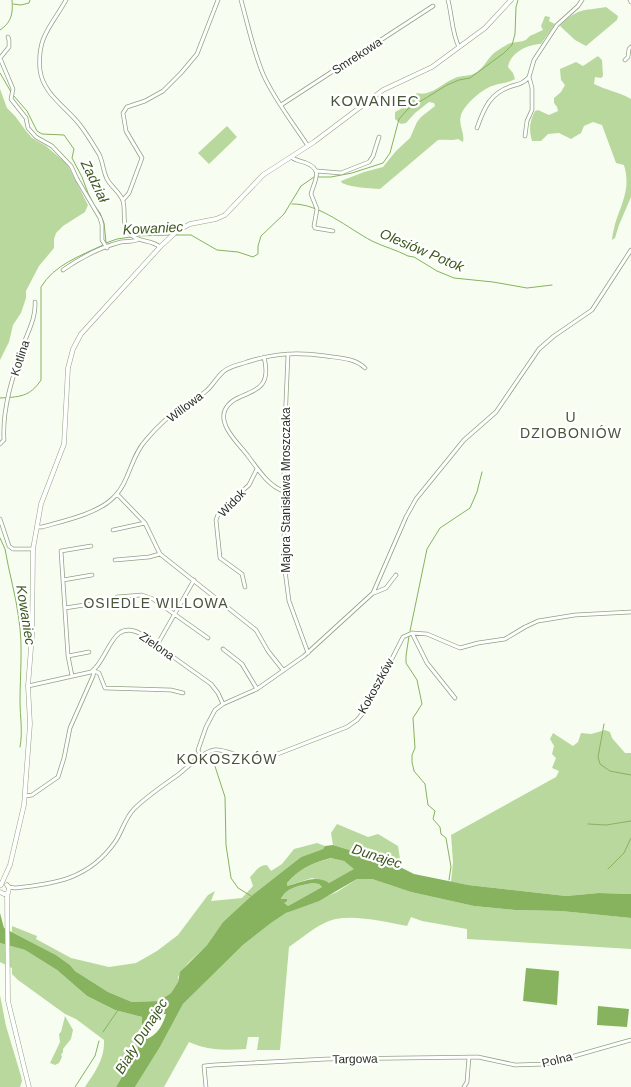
<svg xmlns="http://www.w3.org/2000/svg" width="631" height="1087" viewBox="0 0 631 1087" font-family="Helvetica,sans-serif">
	<style>
		.green { fill: #b9d89d }
		.water { fill: #87b25e; fill-rule: evenodd }
		.lines { fill: none; stroke-linecap: round; stroke-linejoin: round }
		.stream { stroke: #87b25e; stroke-width: 1 }
		.minor-casing { stroke: #92a285; stroke-width: 4.5 }
		.tertiary-casing { stroke: #92a285; stroke-width: 5 }
		.minor { stroke: #fff; stroke-width: 3 }
		.tertiary { stroke: #fff; stroke-width: 4 }
		.labels { text-anchor: middle; dominant-baseline: central; stroke-width: 4.5; stroke-linejoin: round; paint-order: stroke }
		.street-label { font-size: 12px; fill: #293024; stroke: #fff }
		.water-label { font-size: 14px; font-style: italic; fill: #3b571d; stroke: #fff }
		.neighbourhood-label { font-size: 14px; letter-spacing: 1px; fill: #47553a; stroke: #fff }
		.quarter-label { font-size: 15px; letter-spacing: 1px; fill: #47553a; stroke: #fff }
	</style>
	<rect width="100%" height="100%" fill="#f7fef1"/>
	<path class="green" d="M606,7L618,16L617,20L586,46L575,40L560,26C577,8 582,11 606,7Z
		M545,16L550,17L549,21L555,24L541,44C528,44 510,53 508,67L513,73L515,79C506,84 500,83 492,86C481,90 465,104 461,115C458,125 465,133 463,142L458,139C451,141 446,139 438,140L380,189C367,188 354,188 342,183L341,181L364,172L383,167L396,151L410,138L417,122L421,117L435,106L434,103L429,102L415,113L406,123L401,124L395,119V112C405,108 409,99 417,93C431,97 442,83 455,78C462,75 470,77 477,72C484,67 487,60 492,55C495,52 501,48 505,46C512,41 517,43 523,41C528,40 528,36 532,35C536,33 539,32 543,30L541,26Z
		M598,56L602,60L603,76L601,78L595,77L594,84C606,90 619,92 631,99V197L619,225L615,238L612,240C612,235 614,230 615,224C622,202 631,189 624,165L616,163L602,125L593,122L584,126L581,133L571,139L559,133L548,134L541,141H532C529,130 529,122 535,111L538,110L549,115L558,111L557,107L554,103V98L561,92L565,85L561,80L560,69L576,62L583,66Z
		M0,89L7,108L15,116L26,131L32,138L46,146L67,164L88,205L85,212L63,226L56,233L54,239V248L39,266L26,291V298L21,313L13,325L9,342L0,360Z
		M227,126L237,137L209,164L198,153Z
		M605,730L610,732L612,738L625,753H631V894L599,893L566,896L468,885L451,882L453,862L451,835L556,777L559,771L552,768L556,758L552,754L554,746L550,739L553,733L573,746L578,742L581,733L591,734Z
		M337,824L368,837L378,834L398,846L400,859L392,863L333,845L331,833Z
		M317,843L325,846L323,849L301,857L250,897L223,922L207,945L187,964L178,977V982L171,993L159,1001L132,1002L108,992L75,971L70,965L56,955L12,932V926L37,936L36,939L71,958L109,967L136,963L157,951L178,935L208,895L215,891L211,901L242,898L253,886L250,877C256,871 259,865 267,865L271,871L282,864L294,849Z
		M332,858L344,861L355,869L329,883L312,878L287,886V883C299,869 314,862 332,858Z
		M364,878L372,879L411,892L474,906L515,910L561,911L631,918V949L467,939V929L422,921L411,917L407,926C385,922 349,913 329,921C314,927 302,938 289,947L280,1050H257L259,1037H248L246,1049C225,1050 208,1051 189,1042L164,1087H135L160,1047L183,1004L243,945L271,923L286,913L337,892L357,879Z
		M313,883L319,884L322,887L288,906L283,903L281,899C286,887 302,885 313,883Z
		M0,943L25,950L57,970L87,996L115,1010L142,1017V1034L137,1051L116,1087H85C95,1072 105,1059 104,1040L76,1019L65,1014L18,980L12,974V968L0,962Z
		M0,995L6,1026L21,1076L22,1081L20,1087H0Z
		M65,1016L73,1030L71,1039L63,1049V1052L61,1055L62,1057L59,1063L55,1065L50,1063L60,1042L59,1034L61,1032Z"/>
	<path class="water" d="M333,845L392,863L414,874L468,885L566,896L599,893L631,894V918L561,911L515,910L474,906L411,892L372,879H357L319,901L286,913L271,923L243,945L183,1004L160,1047L135,1087H116L137,1051L142,1034V1017L115,1010L87,996L57,970L25,950L0,943V913L4,928L56,955L70,965L75,971L108,992L132,1002L159,1001L171,993L178,982L180,972L207,945L223,922L250,897L301,857L323,849L325,846ZM331,858L344,861L354,869L329,883C315,874 301,883 287,886V883C299,869 314,862 331,858ZM313,883L319,884L322,887L288,906L284,903L287,901V899H281C286,887 302,885 313,883ZM164,1014H166C163,1025 157,1035 147,1039C143,1034 144,1022 148,1017H158Z
		M526,968L559,971L557,1005L523,1001Z
		M598,1006L629,1009L627,1027L597,1025Z"/>
	<g class="lines">
		<path class="stream" d="M13,4L21,5L29,3L30,0
			M0,30C12,22 13,13 12,0
			M0,73L11,92
			M13,95L27,111L37,131L42,134L64,135L74,149L72,158L82,177L88,193L94,205L100,213L104,223L106,242
			M292,204C319,203 349,229 372,241C384,247 397,250 408,256L414,257L437,271L454,278L493,282L527,288L552,285
			M175,235H191L217,250L238,252L253,257L258,254V246L261,236L284,214L301,186L314,177H331L352,173L383,163L390,153L399,119L408,109L447,85L459,80L470,78L504,53L512,45L515,34L516,7L518,0
			M135,236L171,235
			M106,243L117,239L131,237
			M0,398C19,397 30,397 41,380V287C54,265 80,256 103,245
			M0,538L5,549C9,573 16,596 19,620C23,647 20,674 20,701C20,716 23,732 20,747
			M410,631L427,549L440,528L470,508L477,492L482,472
			M409,636L406,656V663L417,680L422,704L413,718L415,748L412,755V762L414,771L425,784L428,805L435,811L433,819L440,827L441,834L446,838L451,867L449,880
			M604,724L598,757L600,764L610,771L631,775
			M211,754L225,797L226,845L231,878L238,888L251,896
			M588,824L606,825L631,821
			M608,869L624,853L631,838
			M103,1032L118,1010
			M75,1087L95,1056L99,1041"/>
		<defs>
			<path id="minor" d="M66,0C51,27 37,36 40,70C43,94 66,107 80,125C87,134 93,144 99,154C103,162 103,171 107,179C111,187 120,192 123,201C126,212 121,224 130,234C138,243 151,239 160,247
				M241,0C248,25 253,50 263,74C274,99 293,123 308,146
				M448,0C452,15 452,34 459,47
				M630,0L631,2
				M8,37L9,40V47L0,58L13,89L11,99L26,118L28,128L36,137L52,146L71,166L77,179L100,218L102,225V240L107,248
				M625,60L628,57L629,49L631,47
				M281,105L433,6
				M477,128C484,108 490,93 512,86C519,84 524,83 529,77
				M525,136L527,121L532,110V88L529,77L534,60L557,25L578,6L582,0
				M291,157C296,161 301,161 306,163C324,170 314,181 311,194L317,209L314,226L315,228L333,231
				M317,171L341,173L369,162L373,156L379,137
				M123,200L129,193L142,158L126,131L123,113L127,107L145,101L163,91L181,73L197,54L218,0
				M63,270C80,258 101,247 121,242C126,241 132,242 137,240
				M288,354L284,447V563L289,601L308,653
				M264,357C275,401 236,387 225,410C218,426 240,445 248,456C257,468 269,487 284,491
				M0,444L4,440C2,408 13,376 23,346C28,331 36,318 35,302
				M117,494L145,523L160,554L256,630L268,651L283,670
				M0,519L9,546L13,549H33
				M37,527H42C63,521 96,514 112,499C130,483 130,457 146,440C156,428 170,415 183,406C190,401 198,398 205,392C212,387 216,378 223,372C229,366 239,365 247,362C275,353 297,352 326,356C340,358 355,358 365,368
				M113,530L145,523
				M115,560L149,557L160,554
				M63,580L92,575
				M245,587L242,574L220,558L216,520L219,512L249,485L257,469
				M374,593L386,588L396,575
				M117,597L142,595L153,599L208,638
				M65,608L97,603
				M412,633L427,634L460,648L478,643L505,639L525,627L538,621L575,615L631,612
				M157,645L194,580
				M223,649L242,664L257,689
				M68,656L89,652
				M94,671L99,673L105,688L171,690L183,693
				M72,676L68,656L61,551L91,546
				M28,686L91,672C109,660 111,617 141,634L211,684L218,693L223,704
				M201,757L198,750L206,727L215,710L223,704L257,689L304,656L373,593L406,517L416,499L464,440L496,412L539,349L554,336L592,310L631,250
				M25,796L32,795L58,777L64,758L70,728L93,676L94,671
				M9,887L15,888C55,884 89,879 115,842C122,832 125,818 134,809C147,796 164,785 179,774C189,766 201,753 214,750C224,748 246,761 262,760L347,727L357,720L367,708L403,637L412,633L427,663L455,698
				M206,1087L204,1066L214,1065L327,1059L478,1057L515,1065L546,1064L631,1040
				M464,1087L467,1082L469,1057"/>
			<path id="tertiary" d="M1,885L10,865L24,805L30,724L28,686L32,635L33,549L41,504L64,444L68,368L73,349L81,334L160,247L177,231L190,224L216,219L225,215L263,175L314,142L383,90L432,67L485,28L511,0
				M0,892L4,894L8,893L9,888L7,885
				M7,893L8,1001L29,1087"/>
		</defs>
		<use href="#minor" class="minor-casing"/>
		<use href="#tertiary" class="tertiary-casing"/>
		<use href="#minor" class="minor"/>
		<use href="#tertiary" class="tertiary"/>
	</g>
	<g class="labels">
		<g class="street-label">
			<text transform="translate(357 56) rotate(-33)">Smrekowa</text>
			<text transform="translate(20 358) rotate(-72)">Kotlina</text>
			<text transform="translate(185 407) rotate(-37)">Willowa</text>
			<text transform="translate(286 490) rotate(-90)">Majora Stanisława Mroszczaka</text>
			<text transform="translate(232 503) rotate(-46)">Widok</text>
			<text transform="translate(157 646) rotate(35)">Zielona</text>
			<text transform="translate(376 686) rotate(-61)">Kokoszków</text>
			<text transform="translate(355 1059) rotate(-1)">Targowa</text>
			<text transform="translate(557 1060) rotate(-14)">Polna</text>
		</g>
		<g class="water-label">
			<text transform="translate(95 181) rotate(64)">Zadział</text>
			<text transform="translate(153 228) rotate(-3)">Kowaniec</text>
			<text transform="translate(422 250) rotate(23)">Olesiów Potok</text>
			<text transform="translate(26 615) rotate(81)">Kowaniec</text>
			<text transform="translate(377 856) rotate(18)">Dunajec</text>
			<text transform="translate(141 1036) rotate(-58)">Biały Dunajec</text>
		</g>
		<g class="neighbourhood-label">
			<text x="571" y="417">U<tspan x="571" dy="16">DZIOBONIÓW</tspan></text>
			<text x="156" y="603">OSIEDLE WILLOWA</text>
			<text x="227" y="759">KOKOSZKÓW</text>
		</g>
		<g class="quarter-label">
			<text x="375" y="100">KOWANIEC</text>
		</g>
	</g>
</svg>
